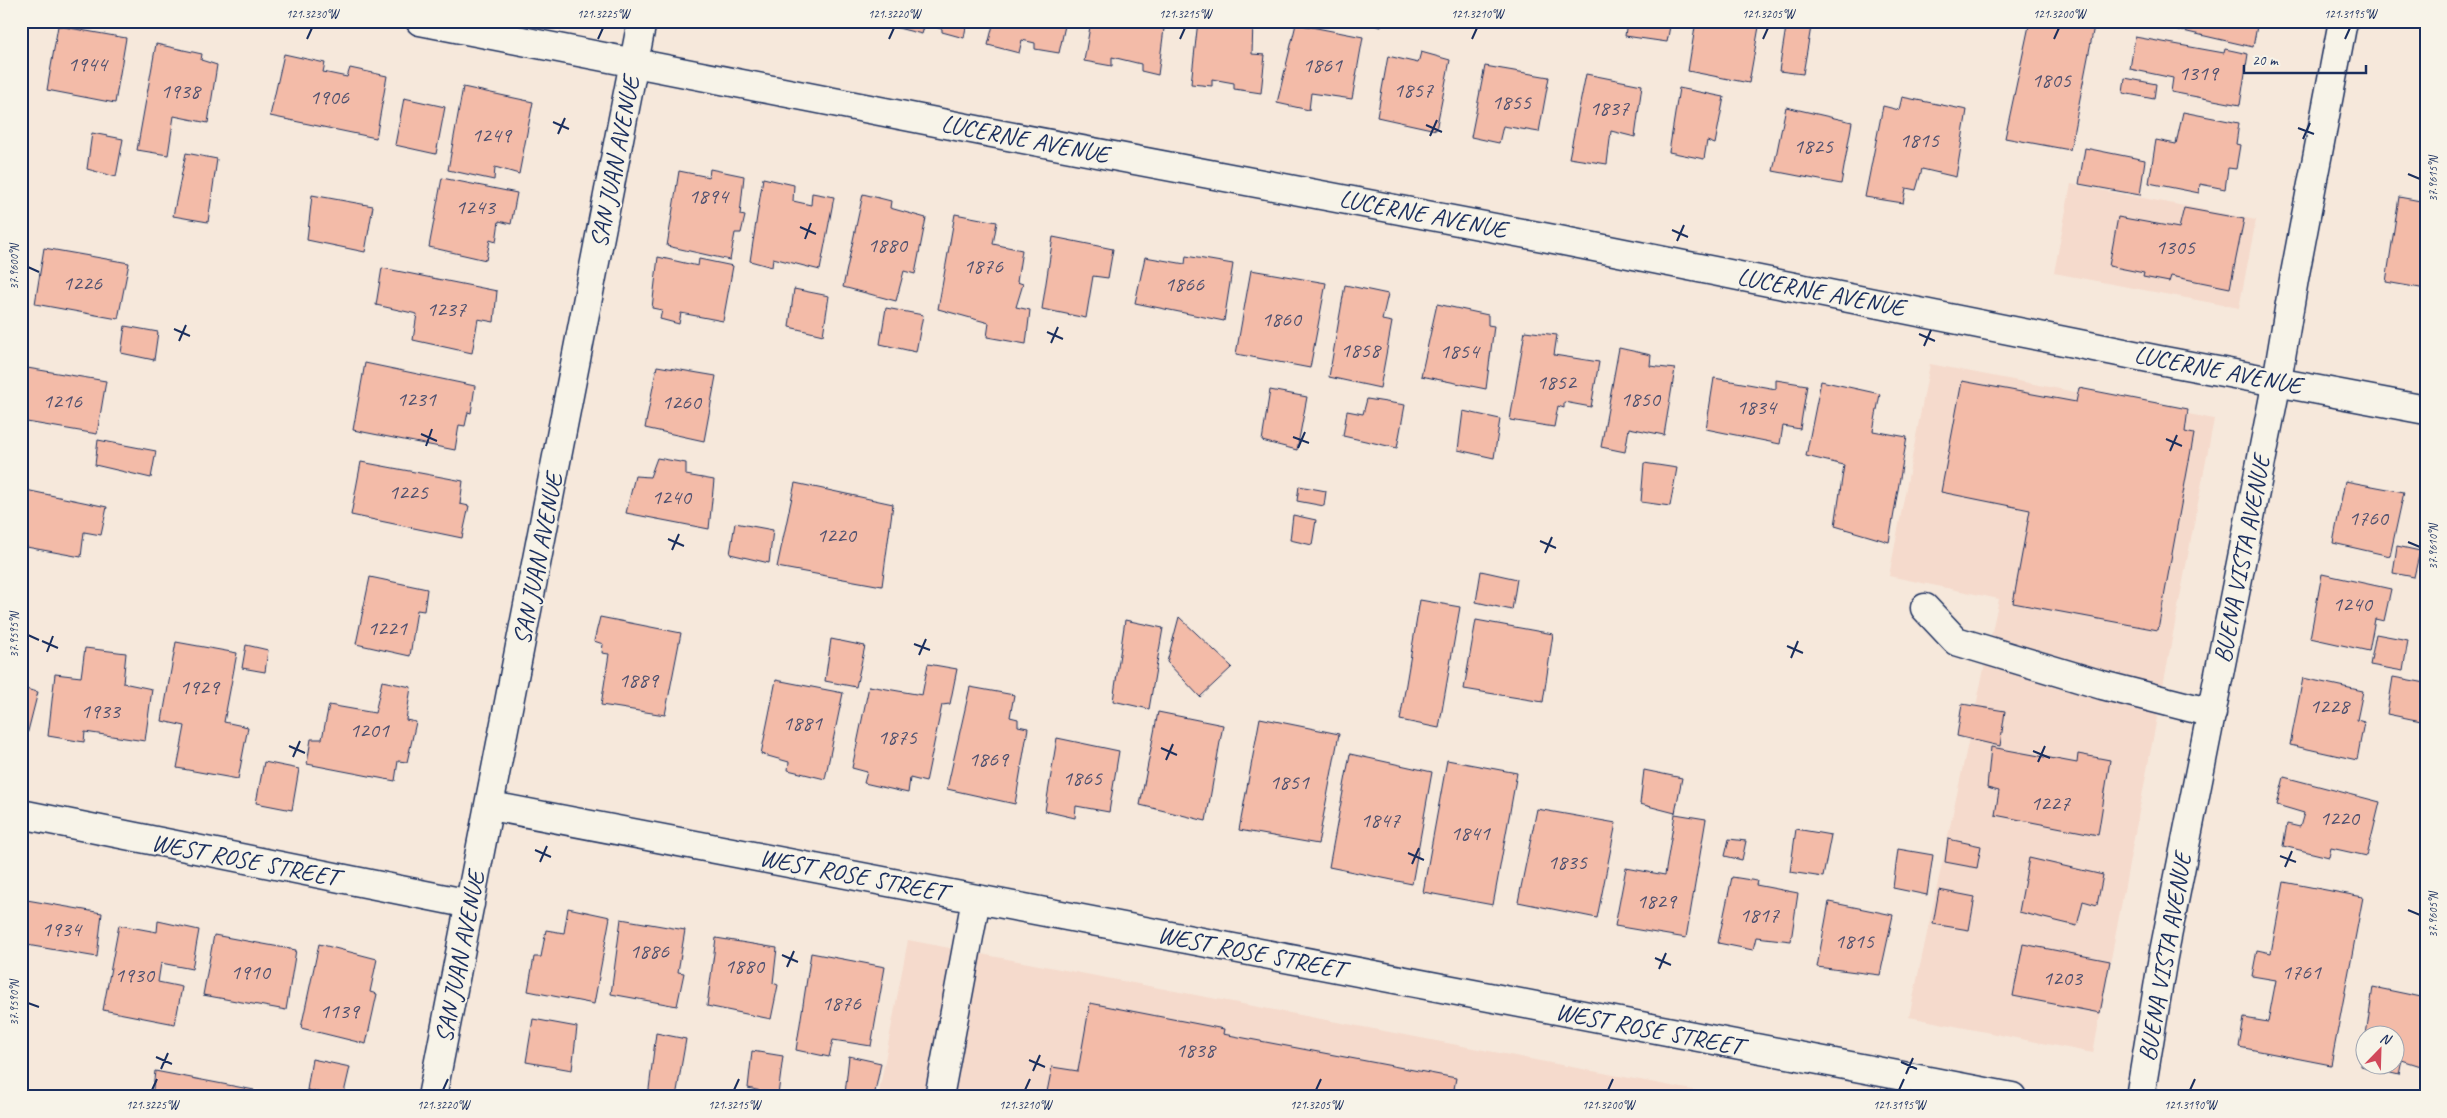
<svg xmlns="http://www.w3.org/2000/svg" width="2447" height="1118" viewBox="0 0 2447 1118" font-family="Caveat,sans-serif">
	<style>
		.built { fill: #f5dacc }
		.building { fill: #f3bba8; stroke: #1b2f5e }
		.lines { fill: none; stroke-linecap: round; stroke-linejoin: round }
		.minor-casing { stroke: #1b2f5e; stroke-width: 31 }
		.minor { stroke: #f7f3e8; stroke-width: 28 }
		.ticks { fill: none; stroke: #1b2f5e; stroke-width: 2 }
		.labels { text-anchor: middle; dominant-baseline: central; stroke-width: 4; stroke-linejoin: round; paint-order: stroke }
		.number-label { font-size: 22px; fill: #515270 }
		.street-label { font-size: 25px; fill: #1b2f5e; stroke: #f7f3e8 }
		.neatline { fill: none; stroke: #1b2f5e; stroke-width: 2 }
		.ticks-label { font-size: 12px; text-anchor: middle; fill: #1b2f5e }
	</style>
	<rect width="100%" height="100%" fill="#f6e8db"/>
	<filter id="ink" filterUnits="userSpaceOnUse"><feTurbulence type="fractalNoise" baseFrequency=".02" numOctaves="2"/><feDisplacementMap in="SourceGraphic" scale="10" xChannelSelector="R" yChannelSelector="G"/><feConvolveMatrix kernelMatrix="1 2 1 2 8 2 1 2 1" color-interpolation-filters="sRGB"/></filter>
	<g filter="url(#ink)">
		<path class="built" d="M2071,184L2256,220L2239,308L2054,273Z
			M1930,364L2214,419L2093,1053L1909,1017L1999,599L1889,576Z
			M908,940L1729,1097H878Z"/>
		<path class="building" d="M891,21H967L964,38L942,32V29L925,24L922,34L890,26Z
			M994,21H1066L1059,53L1035,49V43L1022,40L1019,53L988,45Z
			M1091,21H1165L1158,75L1141,71V64L1112,57V66L1084,61Z
			M1198,21H1253L1252,54L1265,55L1261,93L1234,89V83L1212,79V86L1191,84Z
			M1357,21H1382L1381,27Z
			M1627,21H1671L1667,42L1625,36Z
			M1696,21H1760L1749,83L1688,71Z
			M1787,21H1812L1803,74L1779,71Z
			M2030,21H2095L2070,150L2005,138Z
			M2171,21H2258L2253,47L2170,28Z
			M1296,24L1363,37L1352,99L1311,93L1309,110L1277,103Z
			M58,26L126,38L115,103L47,90Z
			M2135,37L2224,53L2225,49L2248,54L2240,105L2171,92L2173,78L2130,69Z
			M156,44L202,54L201,60L217,65L208,123L174,116L168,155L137,150Z
			M1421,52L1450,60L1436,130L1377,117L1388,56L1418,63Z
			M284,54L325,63L323,72L347,77L350,68L387,76L376,138L270,116Z
			M1485,66L1549,77L1539,132L1503,126L1499,143L1471,137Z
			M1586,74L1642,85L1635,137L1611,131L1607,164L1569,158Z
			M2125,78L2156,84L2154,99L2123,93Z
			M463,87L533,102L519,174L495,167L494,180L448,170Z
			M1679,88L1724,97L1715,144L1707,141L1704,159L1669,152Z
			M1902,97L1967,110L1956,177L1922,169L1916,190L1906,188L1903,203L1865,197L1883,106L1899,110Z
			M404,98L445,107L436,154L395,145Z
			M1786,107L1852,122L1841,184L1773,171Z
			M2183,112L2239,123L2236,144L2240,145L2236,169L2228,168L2225,189L2200,184L2199,193L2149,183L2156,140L2176,144Z
			M92,133L123,139L116,177L87,169Z
			M2085,148L2145,160L2140,195L2079,184Z
			M186,153L217,159L208,222L173,216Z
			M710,169L744,176L740,215L745,216L741,233H735L730,260L667,246L679,171L709,177Z
			M442,178L517,193L511,224L499,221L496,242L490,240L486,260L429,247Z
			M763,178L794,185L793,201L811,205L812,193L834,197L820,270L773,258L772,267L750,261Z
			M863,194L891,201L890,208L926,218L915,274L904,271L896,301L843,287Z
			M312,195L373,206L365,252L307,240Z
			M2399,197L2426,202V289L2386,282Z
			M2184,208L2244,219L2230,288L2171,276L2169,282L2164,281L2143,277L2144,273L2109,266L2118,217L2179,228Z
			M955,214L997,222L993,244L1022,250L1017,282L1023,284L1016,307L1030,310L1026,344L987,337L989,323L938,309Z
			M1053,237L1113,249L1108,278L1093,276L1086,318L1042,309Z
			M44,248L129,263L118,319L35,304Z
			M1186,256L1233,264L1224,321L1135,303L1145,257L1185,264Z
			M658,257L698,266L699,259L733,266L723,321L681,313L679,324L660,319L662,310L652,308Z
			M382,268L497,291L494,322L478,319L472,353L413,340L417,314L376,305Z
			M1251,270L1326,283L1310,368L1236,354Z
			M1345,285L1388,294L1382,320L1392,322L1380,388L1329,377Z
			M794,289L829,296L823,335L789,327Z
			M1437,304L1488,315V325L1494,326L1486,389L1421,376Z
			M886,308L923,315L916,352L880,344Z
			M125,326L158,332L154,360L121,353Z
			M1525,331L1557,335L1554,355L1599,362L1591,407L1564,402V408L1558,406L1554,427L1510,420Z
			M1619,348L1651,355L1650,366L1675,369L1664,435L1629,428L1625,452L1601,447Z
			M365,363L475,386L471,413L468,412L465,426L459,425L455,450L353,430Z
			M657,366L716,376L704,441L645,428Z
			M21,367L106,381L97,434L21,421Z
			M1714,378L1776,389V380L1807,385L1800,429L1783,426L1780,444L1706,429Z
			M1821,381L1880,394L1873,431L1907,437L1889,542L1835,526L1844,465L1806,456Z
			M1962,381L2076,402L2079,388L2188,409L2185,432L2194,434L2158,630L2013,603L2030,510L1941,492Z
			M1270,390L1307,397L1297,450L1262,441Z
			M1367,399L1405,405L1397,448L1343,436L1347,411L1363,414Z
			M1463,411L1500,419L1494,458L1458,450Z
			M98,440L156,451L151,478L95,465Z
			M657,458L686,463V475L714,480L709,529L626,513L635,476L650,477Z
			M361,462L463,481L460,504L469,506L462,538L351,515Z
			M1644,463L1677,468L1670,506L1641,502Z
			M2345,481L2404,492L2390,556L2333,543Z
			M795,483L893,504L882,586L777,567Z
			M1299,486L1326,491L1324,506L1297,501Z
			M21,489L107,507L101,535L84,532L81,557L21,546Z
			M1293,515L1316,520L1312,545L1290,540Z
			M735,523L773,530L769,563L730,554Z
			M2397,546L2420,551L2414,577L2393,573Z
			M1481,571L1517,579L1512,610L1476,602Z
			M2322,574L2391,589L2384,621L2375,619L2369,651L2310,638Z
			M370,577L427,589L424,611L417,610L410,656L356,644Z
			M1420,600L1460,607L1439,728L1400,720Z
			M600,617L681,633L665,715L601,705L609,654L602,653L603,644L594,641Z
			M1179,617L1232,667L1200,697L1167,662Z
			M1125,620L1163,628L1149,709L1113,701Z
			M1476,620L1553,634L1543,702L1464,689Z
			M2376,634L2408,640L2403,671L2370,665Z
			M831,639L865,646L856,687L825,681Z
			M176,642L237,653L224,722L248,727L238,779L177,768L185,726L162,721Z
			M246,645L268,650L265,672L242,668Z
			M85,648L126,653L123,683L152,689L145,741L85,732L84,742L48,736L55,674L81,677Z
			M928,664L957,669L950,704L942,705L926,782L910,778L908,793L864,783L867,772L852,768L869,686L922,695Z
			M2393,677L2426,683V722L2387,714Z
			M2303,678L2363,691L2357,720L2364,722L2357,760L2290,745Z
			M776,680L843,693L825,779L788,770L789,762L761,754Z
			M382,681L411,687L406,720L416,722L407,762L398,761L395,781L307,764L311,739H322L329,705L375,713Z
			M970,687L1014,695L1010,717L1018,719V726L1028,728L1015,804L947,789Z
			M21,688L38,692L27,735L21,733Z
			M1962,704L2005,711L2000,746L1957,736Z
			M1158,712L1223,725L1206,821L1140,805Z
			M1260,718L1339,734L1318,844L1239,830Z
			M1057,738L1119,751L1109,812L1076,806L1075,818L1045,811Z
			M1991,747L2077,763L2078,754L2110,760L2098,835L1995,815L1999,791L1987,788Z
			M1350,754L1432,772L1412,884L1329,867Z
			M1447,760L1517,773L1493,905L1423,892Z
			M264,762L299,769L292,810L256,803Z
			M1644,770L1682,778L1675,813L1640,804Z
			M2284,777L2380,802L2367,856L2331,848L2329,857L2283,846L2287,824L2300,827L2304,813L2277,805Z
			M1537,809L1616,823L1597,918L1518,902Z
			M1675,814L1706,819L1686,938L1615,926L1626,868L1665,875Z
			M1796,829L1831,835L1823,877L1790,872Z
			M1729,839L1746,841L1742,860L1725,856Z
			M1948,839L1981,846L1977,868L1945,862Z
			M1898,849L1933,855L1927,895L1893,888Z
			M2029,858L2103,875L2097,905L2083,901L2077,926L2019,912Z
			M1732,877L1757,881L1756,885L1798,893L1791,941L1756,937L1753,950L1718,943Z
			M2284,882L2363,897L2331,1065L2239,1047L2244,1018L2268,1022L2276,980L2252,976L2257,950L2271,953Z
			M1939,890L1975,897L1969,930L1933,924Z
			M21,899L102,913L97,957L21,944Z
			M1829,902L1893,915L1880,975L1817,967Z
			M568,908L610,917L594,1004L528,991L534,957H541L546,930L564,933Z
			M621,919L685,930L678,972L684,973L677,1006L611,994Z
			M158,921L199,930L192,969L161,963L158,982L182,987L175,1024L103,1010L119,925L157,932Z
			M214,935L296,950L286,1010L203,995Z
			M716,938L777,948L773,983L778,985L771,1019L707,1006Z
			M319,944L377,959L370,992L377,994L366,1044L301,1028Z
			M2023,944L2110,961L2100,1013L2013,996Z
			M811,953L885,967L871,1046L833,1040L829,1057L796,1050Z
			M2373,987L2426,998L2424,1067L2402,1060L2399,1075L2361,1066L2364,1043V1066H2394V1036H2366Z
			M1090,1003L1224,1029L1223,1034L1456,1078L1454,1089L1495,1097H1046L1052,1067L1078,1071Z
			M533,1019L577,1027L572,1070L526,1062Z
			M656,1033L686,1039L676,1097H648Z
			M752,1051L783,1056L778,1095L748,1088Z
			M849,1056L881,1063L874,1097L845,1094Z
			M312,1059L350,1067L343,1097L307,1090Z
			M155,1071L254,1090L253,1097H152Z
			M516,1092L547,1097H516Z"/>
		<g class="lines">
			<defs>
				<path id="minor" d="M420,21L992,133L1559,240L2159,360L2426,410
					M1925,608L1956,641L2102,685L2212,713
					M491,806L2012,1097
					M21,814L470,904
					M432,1097L642,21
					M939,1097L976,899
					M2140,1097L2163,957L2277,381L2294,279L2343,21"/>
			</defs>
			<use href="#minor" class="minor-casing"/>
			<use href="#minor" class="minor"/>
		</g>
	</g>
	<path class="ticks" d="M307,39L312,28M598,39L603,28M889,39L894,28M1180,39L1185,28M1472,39L1477,28M1763,39L1768,28M2054,39L2059,28M2345,39L2350,28M553,122L569,129M1426,125L1442,132M2298,128L2314,134M558,134L565,118M1430,136L1437,120M2303,139L2310,123M2408,174L2420,179M800,227L816,234M1672,230L1688,237M805,239L811,223M1677,241L1684,225M28,267L39,272M174,329L190,336M1047,332L1063,339M1919,334L1935,341M179,341L186,325M1051,343L1058,327M1924,346L1931,330M421,434L437,441M1293,437L1309,443M2166,439L2182,446M426,446L432,429M1298,448L1305,432M2170,451L2177,435M668,539L684,546M1540,541L1556,548M2408,542L2420,547M672,550L679,534M1545,553L1552,537M28,635L39,640M42,641L58,648M914,644L930,650M1787,646L1803,653M47,652L53,636M919,655L926,639M1791,658L1798,641M289,746L305,753M1161,748L1177,755M2033,751L2050,758M293,757L300,741M1166,760L1173,744M2038,762L2045,746M535,850L551,857M1408,853L1424,860M2280,856L2296,862M540,862L547,846M1412,864L1419,848M2285,867L2292,851M2408,910L2420,915M782,955L798,962M1655,958L1671,965M787,967L794,951M1659,969L1666,953M28,1003L39,1007M156,1057L172,1064M1029,1060L1045,1067M1901,1062L1917,1069M161,1069L168,1053M1033,1071L1040,1055M1906,1074L1913,1058M152,1090L157,1079M443,1090L448,1079M734,1090L739,1079M1025,1090L1030,1079M1316,1090L1321,1079M1608,1090L1613,1079M1899,1090L1904,1079M2190,1090L2195,1079"/>
	<g class="labels">
		<g class="number-label">
			<text x="87" y="64">1944</text>
			<text x="1322" y="65">1861</text>
			<text x="2198" y="73">1319</text>
			<text x="2051" y="80">1805</text>
			<text x="1413" y="90">1857</text>
			<text x="180" y="91">1938</text>
			<text x="329" y="97">1906</text>
			<text x="1511" y="102">1855</text>
			<text x="1609" y="108">1837</text>
			<text x="491" y="135">1249</text>
			<text x="1919" y="140">1815</text>
			<text x="1813" y="146">1825</text>
			<text x="708" y="196">1894</text>
			<text x="475" y="207">1243</text>
			<text x="887" y="245">1880</text>
			<text x="2175" y="247">1305</text>
			<text x="983" y="266">1876</text>
			<text x="82" y="283">1226</text>
			<text x="1184" y="284">1866</text>
			<text x="446" y="309">1237</text>
			<text x="1281" y="319">1860</text>
			<text x="1360" y="350">1858</text>
			<text x="1459" y="351">1854</text>
			<text x="1556" y="382">1852</text>
			<text x="416" y="399">1231</text>
			<text x="1640" y="399">1850</text>
			<text x="62" y="401">1216</text>
			<text x="681" y="402">1260</text>
			<text x="1756" y="407">1834</text>
			<text x="408" y="492">1225</text>
			<text x="671" y="497">1240</text>
			<text x="2368" y="518">1760</text>
			<text x="836" y="535">1220</text>
			<text x="2352" y="604">1240</text>
			<text x="387" y="628">1221</text>
			<text x="638" y="680">1889</text>
			<text x="199" y="687">1929</text>
			<text x="2329" y="706">1228</text>
			<text x="100" y="711">1933</text>
			<text x="802" y="723">1881</text>
			<text x="369" y="730">1201</text>
			<text x="897" y="737">1875</text>
			<text x="988" y="759">1869</text>
			<text x="1082" y="778">1865</text>
			<text x="1289" y="782">1851</text>
			<text x="2050" y="803">1227</text>
			<text x="2339" y="818">1220</text>
			<text x="1380" y="820">1847</text>
			<text x="1470" y="833">1841</text>
			<text x="1567" y="862">1835</text>
			<text x="1656" y="901">1829</text>
			<text x="1759" y="915">1817</text>
			<text x="61" y="929">1934</text>
			<text x="1854" y="941">1815</text>
			<text x="649" y="951">1886</text>
			<text x="744" y="966">1880</text>
			<text x="250" y="972">1910</text>
			<text x="2301" y="972">1761</text>
			<text x="134" y="975">1930</text>
			<text x="2062" y="978">1203</text>
			<text x="841" y="1003">1876</text>
			<text x="339" y="1011">1139</text>
			<text x="1195" y="1050">1838</text>
		</g>
		<g class="street-label">
			<text transform="translate(1025 139) rotate(11)">LUCERNE AVENUE</text>
			<text transform="translate(615 162) rotate(-79)">SAN JUAN AVENUE</text>
			<text transform="translate(1423 214) rotate(11)">LUCERNE AVENUE</text>
			<text transform="translate(1821 292) rotate(11)">LUCERNE AVENUE</text>
			<text transform="translate(2218 370) rotate(11)">LUCERNE AVENUE</text>
			<text transform="translate(538 559) rotate(-79)">SAN JUAN AVENUE</text>
			<text transform="translate(2242 559) rotate(-79)">BUENA VISTA AVENUE</text>
			<text transform="translate(245 860) rotate(11)">WEST ROSE STREET</text>
			<text transform="translate(853 875) rotate(11)">WEST ROSE STREET</text>
			<text transform="translate(1251 952) rotate(11)">WEST ROSE STREET</text>
			<text transform="translate(460 957) rotate(-79)">SAN JUAN AVENUE</text>
			<text transform="translate(2165 957) rotate(-80)">BUENA VISTA AVENUE</text>
			<text transform="translate(1649 1029) rotate(11)">WEST ROSE STREET</text>
		</g>
	</g>
	<rect width="2447" height="1118" fill="none" stroke="#f7f3e8" stroke-width="55"/>
	<g transform="translate(2380 1050) rotate(23)"><circle r="24" fill="#f7f3e8" stroke="#9fa5b1"/>
	<path d="M0-4L9 19L0 12L-9 19Z" fill="#d1495b"/>
	<text y="-8" font-size="14" font-weight="bold" text-anchor="middle" fill="#1b2f5e">N</text>
	</g>
	<path d="M2244 65v8h122v-8" fill="none" stroke="#1b2f5e" stroke-width="2.5"/>
	<text x="2252" y="65" font-size="15" fill="#1b2f5e" stroke="#f7f3e8" stroke-width="4" paint-order="stroke">20 m</text>
	<rect x="28" y="28" width="2392" height="1062" class="neatline"/>
	<g class="ticks-label">
		<text x="312" y="18">121.3230°W</text>
		<text x="603" y="18">121.3225°W</text>
		<text x="894" y="18">121.3220°W</text>
		<text x="1185" y="18">121.3215°W</text>
		<text x="1477" y="18">121.3210°W</text>
		<text x="1768" y="18">121.3205°W</text>
		<text x="2059" y="18">121.3200°W</text>
		<text x="2350" y="18">121.3195°W</text>
		<text transform="translate(2433 179) rotate(-90)" y="4">37.9615°N</text>
		<text transform="translate(14 267) rotate(-90)" y="4">37.9600°N</text>
		<text transform="translate(2433 547) rotate(-90)" y="4">37.9610°N</text>
		<text transform="translate(14 635) rotate(-90)" y="4">37.9595°N</text>
		<text transform="translate(2433 915) rotate(-90)" y="4">37.9605°N</text>
		<text transform="translate(14 1003) rotate(-90)" y="4">37.9590°N</text>
		<text x="152" y="1109">121.3225°W</text>
		<text x="443" y="1109">121.3220°W</text>
		<text x="734" y="1109">121.3215°W</text>
		<text x="1025" y="1109">121.3210°W</text>
		<text x="1316" y="1109">121.3205°W</text>
		<text x="1608" y="1109">121.3200°W</text>
		<text x="1899" y="1109">121.3195°W</text>
		<text x="2190" y="1109">121.3190°W</text>
	</g>
</svg>
